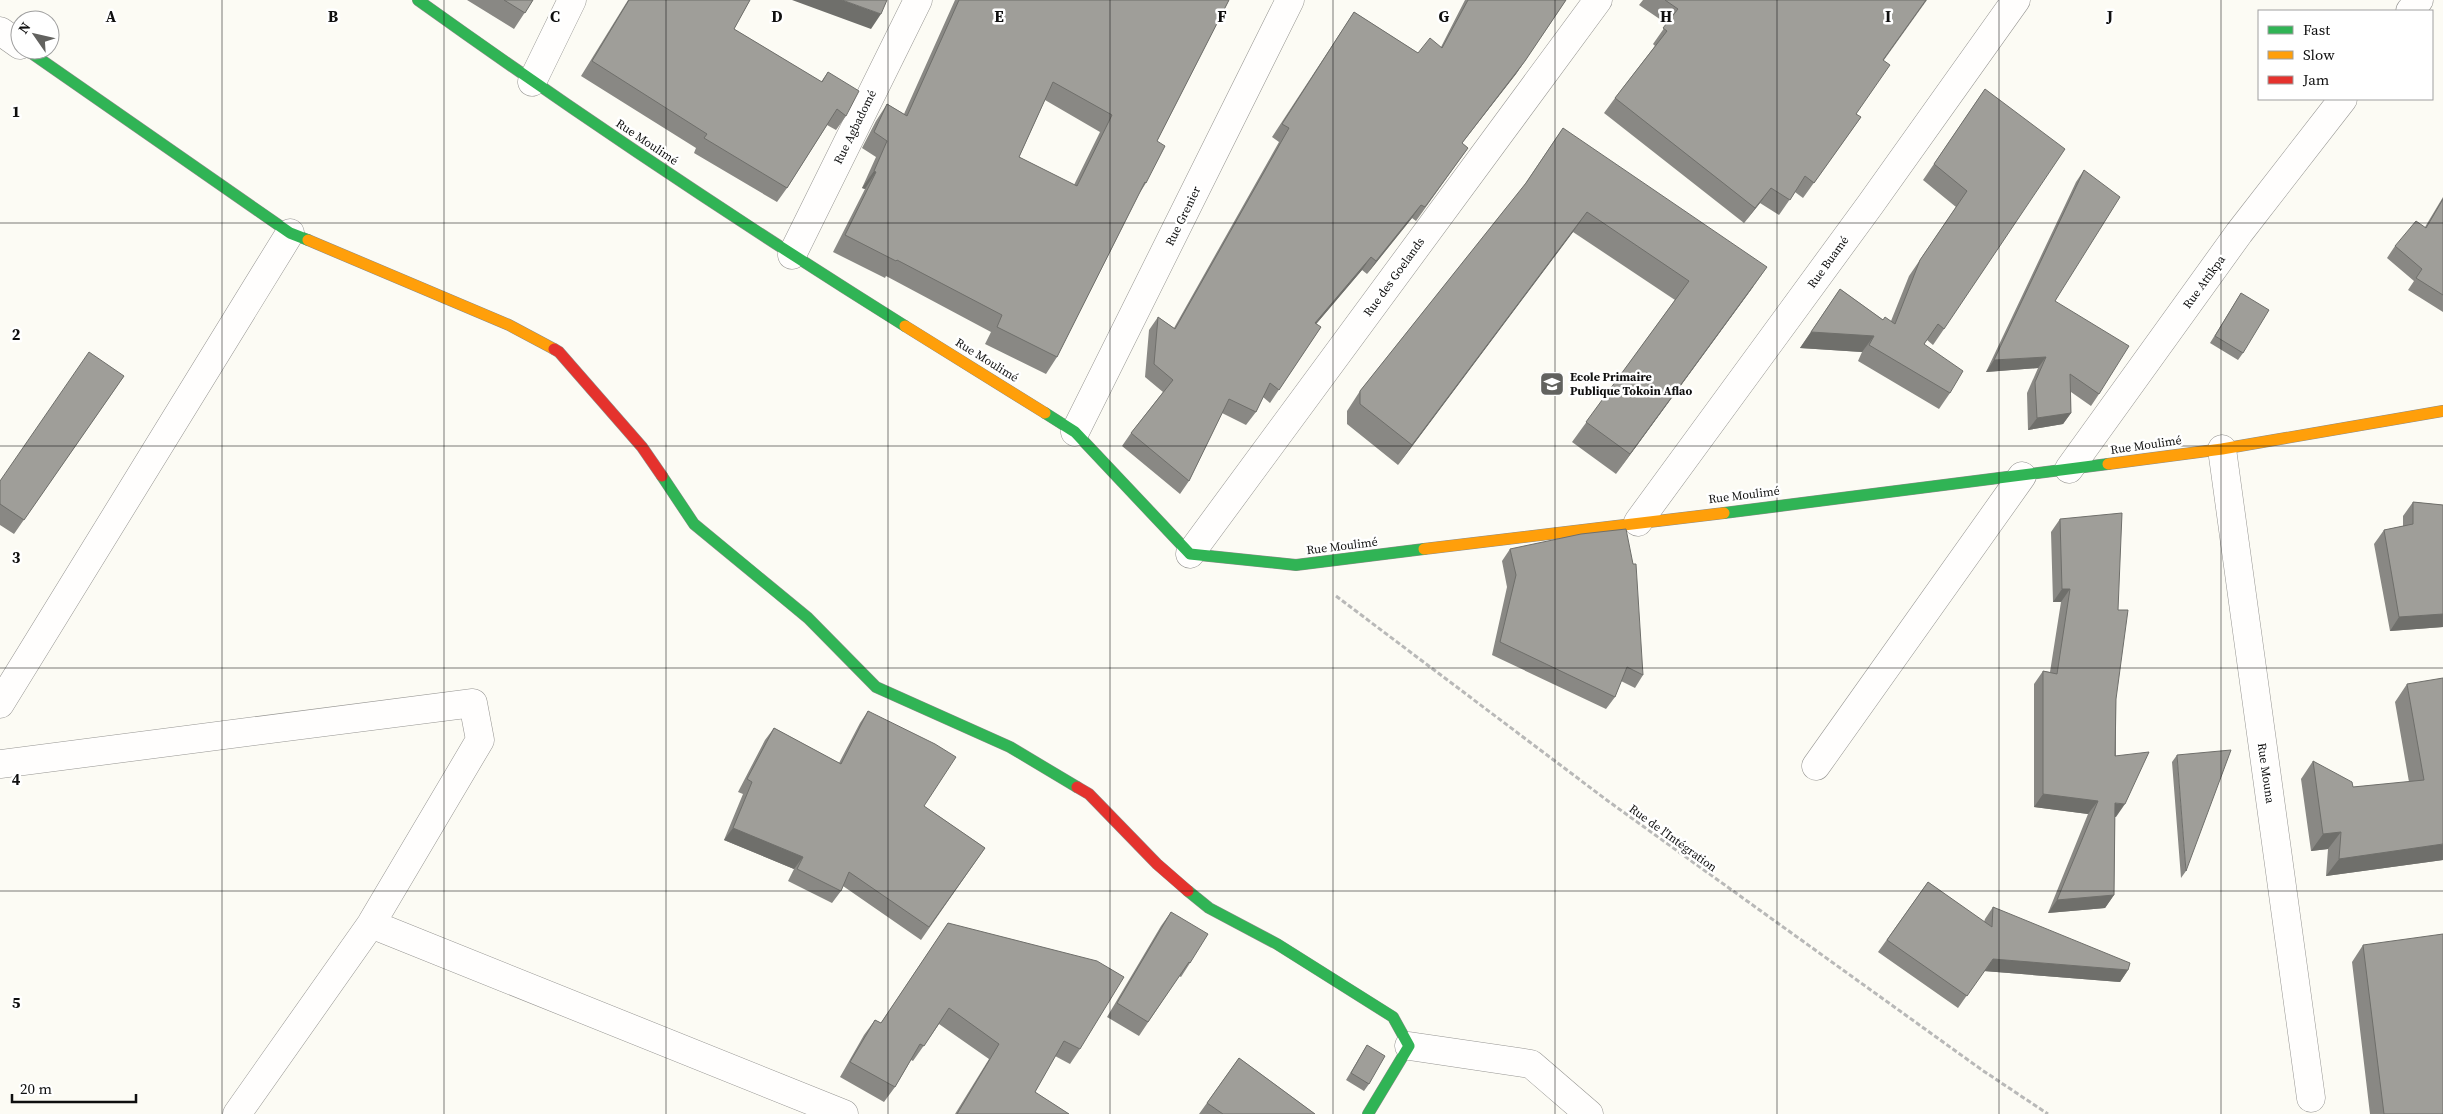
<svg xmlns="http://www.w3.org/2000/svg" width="2443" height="1114" viewBox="0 0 2443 1114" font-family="'Source Serif 4',serif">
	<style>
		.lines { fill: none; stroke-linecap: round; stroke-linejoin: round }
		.street-casing { stroke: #969592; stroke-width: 29 }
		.fast-casing { stroke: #8c8c89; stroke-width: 12 }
		.slow-casing { stroke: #8c8c89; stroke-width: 12 }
		.jam-casing { stroke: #8c8c89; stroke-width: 12 }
		.path { stroke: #b9b9b8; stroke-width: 3; stroke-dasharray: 5 2.5; stroke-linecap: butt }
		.street { stroke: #fffefd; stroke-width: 28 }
		.fast { stroke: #30b455; stroke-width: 11 }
		.slow { stroke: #ff9f0a; stroke-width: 11 }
		.jam { stroke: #e5322d; stroke-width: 11 }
		.wall { fill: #898884; fill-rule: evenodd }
		.shaded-wall { fill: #6f6f6b }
		.building { fill: #9f9e99; stroke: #6f6f6b; fill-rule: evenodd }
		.grid { fill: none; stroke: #0f0f0f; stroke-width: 1; stroke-opacity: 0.55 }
		.labels { text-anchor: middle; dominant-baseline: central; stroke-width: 5; stroke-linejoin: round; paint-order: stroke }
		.street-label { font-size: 12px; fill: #0f0f0f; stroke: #fff }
		.poi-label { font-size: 12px; font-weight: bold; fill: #0f0f0f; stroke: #fff; text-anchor: start }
		.grid-label { font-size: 16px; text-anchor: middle; font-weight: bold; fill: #0f0f0f; stroke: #fff; stroke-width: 5; stroke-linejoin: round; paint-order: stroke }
	</style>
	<rect width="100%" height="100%" fill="#fcfbf4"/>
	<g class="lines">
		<defs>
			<path id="street" d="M2410,11L2419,0
				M0,31L20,45
				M532,82L572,0
				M792,255L918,0
				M1075,432L1290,0
				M2222,449L2311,1098
				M2069,469L2239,233L2343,99
				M1638,522L1870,205L2016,0
				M1190,554L1598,0
				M0,704L290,233
				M0,764L473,703L480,740L371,924L237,1114
				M1816,766L2022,476
				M371,924L844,1114
				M1409,1046L1531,1064L1589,1114"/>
			<path id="fast" d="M418,0C577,114 739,222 905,326
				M27,50L290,233L308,240
				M1045,413L1075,432L1190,554L1296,565L1424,549
				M662,476L694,524L808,618L876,687L1010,747L1077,787
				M1724,513L2108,464
				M1188,891L1209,908L1277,944L1393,1017L1409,1046L1368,1114"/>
			<path id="slow" d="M308,240L509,325L554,349
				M905,326L1045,413
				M2108,464L2222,449L2443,411
				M1424,549L1724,513"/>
			<path id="jam" d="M554,349L559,352L642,447L662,476
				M1077,787L1089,794L1157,864L1188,891"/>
		</defs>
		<use href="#street" class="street-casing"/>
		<use href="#fast" class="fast-casing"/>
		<use href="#slow" class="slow-casing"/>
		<use href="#jam" class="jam-casing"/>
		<path class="path" d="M1336,596L1608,801L1982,1070L2048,1114"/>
		<use href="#street" class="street"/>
		<use href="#fast" class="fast"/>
		<use href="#slow" class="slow"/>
		<use href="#jam" class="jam"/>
	</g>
	<path class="wall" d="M467,0H533L514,29Z
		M628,0H750L734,29L821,82L828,72L846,116L836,130L827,125L787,188L777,202L694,153L696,148L581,76Z
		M955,0H1229L1157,141L1146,183L1139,194L1057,357L1046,374L985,344L991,332L886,276L885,278L833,252L865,189L862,188L876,157L862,148L876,121L887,104L904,114ZM1045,100L1100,132L1074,185L1019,157Z
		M1465,0H1566L1516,74L1462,143L1468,148L1416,221L1412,218L1367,274L1362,270L1316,324L1321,327L1270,403L1263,397L1256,412L1246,425L1222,413L1189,481L1180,494L1122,446L1131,433L1163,392L1145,377L1149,330L1158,317L1174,328L1279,142L1272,137L1354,12L1418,53L1441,47Z
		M1643,0H1927L1884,60L1856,114L1861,117L1803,198L1795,192L1779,215L1760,203L1744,223L1604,113L1615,98L1655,46L1653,44L1667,24L1639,5Z
		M1985,89L1944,329L1933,345L1927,340L1924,344L1950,393L1939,409L1858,361L1862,352L1800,348L1840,289L1883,320L1891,321L1909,276L1956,207L1923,180Z
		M1563,128L1753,287L1616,474L1572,442L1675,300L1573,232L1398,465L1347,424V411L1360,391L1523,187Z
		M2084,170L2055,301L2099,394L2091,406L2071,392V413L2063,424L2028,430L2027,393L2038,368L1986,372L2076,182Z
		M2443,197V312L2408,290L2414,281L2387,258L2395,246L2425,227Z
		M2241,293L2243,353L2238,360L2210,343Z
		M124,376L14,534L0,525V481Z
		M2413,502L2443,505V627L2390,631L2374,544L2384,530L2403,526V516Z
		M2060,519L2118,610L2116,699V817H2115L2114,895L2105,908L2048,913L2088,814L2034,807V684L2043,671L2050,672L2061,602H2053L2051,532Z
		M1510,549L1643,675L1635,688L1621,681L1615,697L1606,709L1492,655L1507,587L1502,561Z
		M2407,684L2443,860L2326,876L2328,849L2311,851L2301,779L2313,761L2353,787L2409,782L2395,702Z
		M868,711L924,806L985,848L921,940L843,886L841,891L832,903L788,881L794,869L724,840L743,794L738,792L765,740L774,728L839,763L860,723Z
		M2177,755L2186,871L2181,878L2172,762Z
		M1928,882L1984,922L1985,919L1993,907L2128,970L2120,982L1984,971L1958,1008L1878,952Z
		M1171,912L1190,963L1181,977L1179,976L1139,1036L1107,1017L1161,926Z
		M948,923L1080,1049L1070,1064L1055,1056L1035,1092L1069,1114H955L989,1059L939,1024L913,1061L911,1060L895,1087L884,1102L840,1077L864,1035L875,1020L881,1023Z
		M2363,945L2443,1114H2370L2352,962Z
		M1367,1045L1369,1084L1364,1091L1346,1080Z
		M1239,1058L1315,1114H1199Z"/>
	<path class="shaded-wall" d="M792,0H842L881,14L871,29Z
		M1525,61L1516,74L1452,156L1462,143Z
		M874,171L876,172L865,189L862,188Z
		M1771,188L1760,203L1744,223L1755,208Z
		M1421,205L1412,218L1367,274L1376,261Z
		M1587,212L1573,232L1398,465L1412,445Z
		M1371,257L1362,270L1306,336L1315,323Z
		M1767,267L1753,287L1616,474L1630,454Z
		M1811,332L1874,336L1862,352L1800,348Z
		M2046,357L2038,368L1986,372L1994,360Z
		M2071,413L2063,424L2028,430L2037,418Z
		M2062,589H2070L2061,602H2053Z
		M2443,614V627L2390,631L2399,617Z
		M2043,794L2098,801L2088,814L2034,807Z
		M2115,803L2125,804L2116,817L2106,816Z
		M733,828L803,857L794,869L724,840Z
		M2341,832L2328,849L2311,851L2323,834Z
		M2443,844V860L2326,876L2339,859Z
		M2114,895L2105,908L2048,913L2057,900Z
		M1993,959L2128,970L2120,982L1984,971Z"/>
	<path class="building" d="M504,0H533L525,13Z
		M629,0H750L734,29L822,82L828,72L859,91L846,116L837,109L787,188L704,138L707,134L592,61Z
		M842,0H887L881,14Z
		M959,0H1229L1157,141L1165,146L1146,183L1145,182L1057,357L997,327L1002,315L897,260L896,261L845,235L876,172L874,171L887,141L874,132L887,104L907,116ZM1053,82L1112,115L1077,186L1019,157Z
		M1468,0H1566L1525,61L1462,143L1468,148L1425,207L1421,205L1376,261L1371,257L1315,323L1321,327L1279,390L1270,383L1256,412L1229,399L1189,481L1131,433L1173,380L1154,364L1158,317L1175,329L1289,128L1282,124L1354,12L1418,53L1430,38L1442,48Z
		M1665,0H1926L1883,60L1890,65L1856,114L1861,117L1814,183L1805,176L1790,200L1771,188L1755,208L1615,98L1667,31L1663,28L1678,9Z
		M1985,89L2065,149L1944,329L1938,324L1924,344L1963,371L1950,393L1869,345L1874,336L1811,332L1840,289L1883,320L1885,317L1895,324L1920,260L1967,191L1934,164Z
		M1563,128L1767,267L1630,454L1586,422L1689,281L1587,212L1412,445L1360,404V391L1526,183Z
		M2084,170L2120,197L2055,301L2129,346L2099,394L2070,374L2071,413L2037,418L2035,382L2046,357L1994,360Z
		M2443,199V295L2416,278L2422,269L2395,246L2416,221L2426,228Z
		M2241,293L2269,310L2243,353L2215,336Z
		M89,352L124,376L24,520L0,504V481Z
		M2413,502L2443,505V614L2399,617L2384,530L2413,524Z
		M2122,513L2118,610H2128L2116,699L2115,756L2149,752L2125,804L2115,803L2114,895L2057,900L2098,801L2043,794V671L2057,674L2070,589H2062L2060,519Z
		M1626,529L1633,564H1636L1643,675L1627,667L1615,697L1500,642L1516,575L1510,549L1581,534Z
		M2443,678V844L2339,859L2341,832L2323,834L2313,761L2352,782L2353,787L2424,780L2407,684Z
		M868,711L935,744L956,757L924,806L985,848L929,927L849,872L841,891L797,869L803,857L733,828L752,782L747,779L774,728L841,764Z
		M2231,750L2186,871L2177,755Z
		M1928,882L1992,927L1993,907L2130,963L2128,970L1993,959L1967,996L1887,940Z
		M1171,912L1208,934L1190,963L1189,962L1148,1022L1117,1003Z
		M948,923L1097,961L1124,977L1080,1049L1064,1041L1035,1092L1069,1114H957L999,1044L949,1008L924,1046L920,1044L895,1087L850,1062L875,1020L881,1023Z
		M2443,934V1114H2384L2363,945Z
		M1367,1045L1385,1056L1369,1084L1351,1073Z
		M1239,1058L1315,1114H1223L1207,1103Z"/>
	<path class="grid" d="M222,0V1114M444,0V1114M666,0V1114M888,0V1114M1110,0V1114M1333,0V1114M1555,0V1114M1777,0V1114M1999,0V1114M2221,0V1114M0,223H2443M0,446H2443M0,668H2443M0,891H2443"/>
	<defs>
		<symbol id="school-square" viewBox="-11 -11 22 22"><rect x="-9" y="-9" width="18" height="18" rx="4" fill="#62625f" stroke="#fff"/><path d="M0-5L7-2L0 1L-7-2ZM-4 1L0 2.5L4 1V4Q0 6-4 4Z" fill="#fff"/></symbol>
	</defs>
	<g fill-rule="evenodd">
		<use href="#school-square" x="1538" y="370" width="28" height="28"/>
	</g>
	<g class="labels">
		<g class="street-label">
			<text transform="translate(855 127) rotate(-64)">Rue Agbadomé</text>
			<text transform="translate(647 142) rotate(34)">Rue Moulimé</text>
			<text transform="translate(1183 216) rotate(-64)">Rue Grenier</text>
			<text transform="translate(1828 262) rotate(-54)">Rue Buamé</text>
			<text transform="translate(1394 277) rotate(-54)">Rue des Goelands</text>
			<text transform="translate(2204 282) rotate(-54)">Rue Attikpa</text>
			<text transform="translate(987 360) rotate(32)">Rue Moulimé</text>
			<text transform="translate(2146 445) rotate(-8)">Rue Moulimé</text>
			<text transform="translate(1744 495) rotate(-7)">Rue Moulimé</text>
			<text transform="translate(1342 546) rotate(-7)">Rue Moulimé</text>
			<text transform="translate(2266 773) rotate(82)">Rue Mouna</text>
			<text transform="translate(1673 838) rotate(36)">Rue de l'Intégration</text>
		</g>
		<g class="poi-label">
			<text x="1570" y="377">Ecole Primaire<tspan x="1570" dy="14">Publique Tokoin Aflao</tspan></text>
		</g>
	</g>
	<g class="grid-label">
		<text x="111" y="22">A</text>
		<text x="333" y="22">B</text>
		<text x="555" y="22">C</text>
		<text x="777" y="22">D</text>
		<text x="999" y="22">E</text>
		<text x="1222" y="22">F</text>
		<text x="1444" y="22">G</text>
		<text x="1666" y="22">H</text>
		<text x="1888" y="22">I</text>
		<text x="2110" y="22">J</text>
		<text x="16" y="117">1</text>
		<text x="16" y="340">2</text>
		<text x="16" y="563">3</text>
		<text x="16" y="785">4</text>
		<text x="16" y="1008">5</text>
	</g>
	<rect x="2258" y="10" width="175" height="90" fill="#ffffff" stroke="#9f9f9f"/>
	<rect x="2268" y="26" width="25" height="8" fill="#30b455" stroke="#9f9f9f"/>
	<text x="2303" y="35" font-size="15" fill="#0f0f0f">Fast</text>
	<rect x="2268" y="51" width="25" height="8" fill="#ff9f0a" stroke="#9f9f9f"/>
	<text x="2303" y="60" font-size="15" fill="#0f0f0f">Slow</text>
	<rect x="2268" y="76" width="25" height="8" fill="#e5322d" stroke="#9f9f9f"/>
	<text x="2303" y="85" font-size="15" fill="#0f0f0f">Jam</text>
	<g transform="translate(35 35) rotate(304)"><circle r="24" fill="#ffffff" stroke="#9f9f9f"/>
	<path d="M0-4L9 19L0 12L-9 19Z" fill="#62625f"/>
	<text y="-8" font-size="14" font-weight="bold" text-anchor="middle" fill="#0f0f0f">N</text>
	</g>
	<path d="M12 1094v8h124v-8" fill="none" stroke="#0f0f0f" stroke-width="2.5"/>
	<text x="20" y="1094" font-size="15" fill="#0f0f0f" stroke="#ffffff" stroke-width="4" paint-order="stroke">20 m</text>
</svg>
